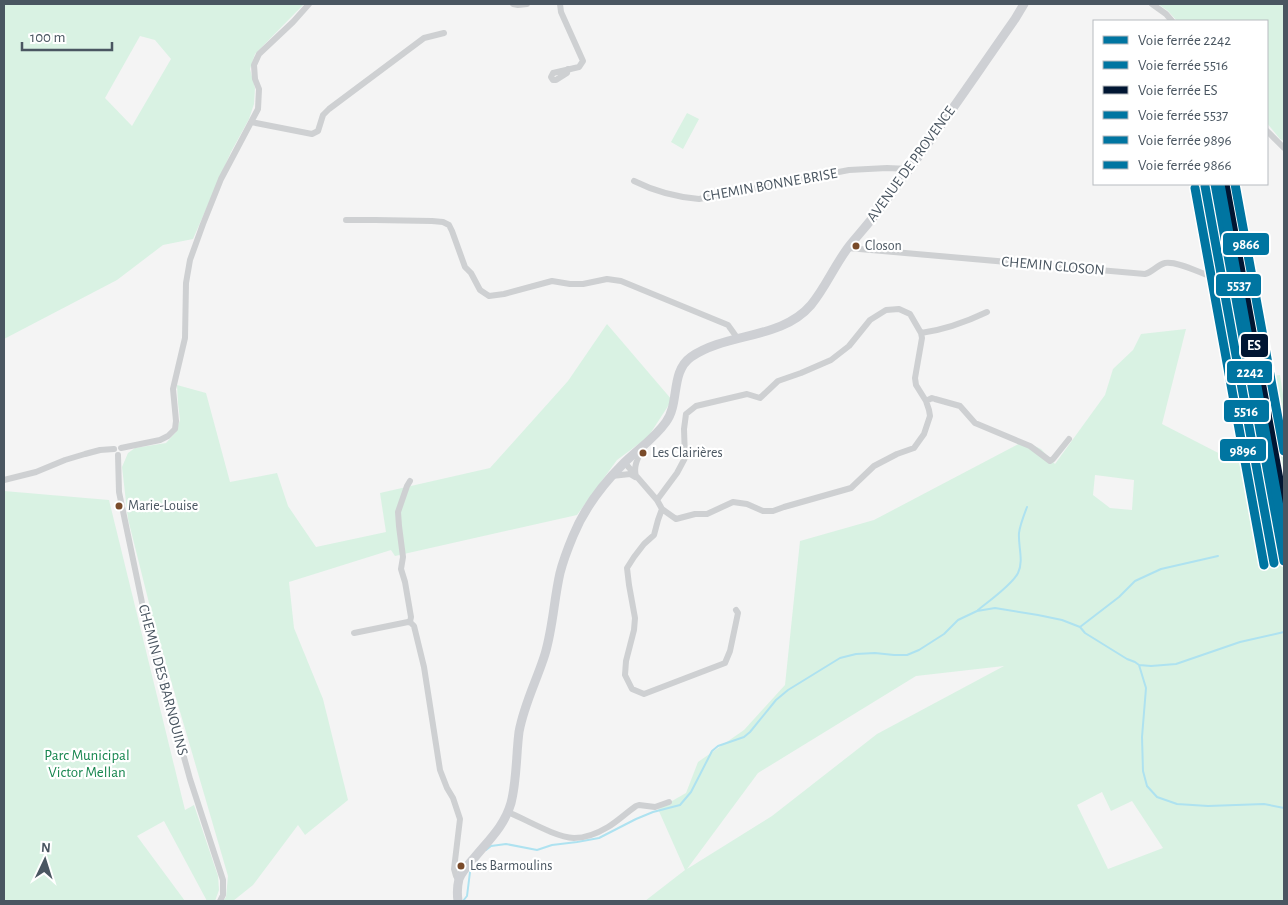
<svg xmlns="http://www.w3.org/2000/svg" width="1288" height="905" viewBox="0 0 1288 905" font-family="'Alegreya Sans',sans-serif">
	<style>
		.green { fill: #d9f2e3; fill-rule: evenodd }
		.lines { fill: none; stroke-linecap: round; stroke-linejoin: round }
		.stream { stroke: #aee2f0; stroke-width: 2 }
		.street { stroke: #ced0d2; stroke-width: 6 }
		.secondary { stroke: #ced0d4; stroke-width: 9 }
		.rail-1-casing { stroke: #fff; stroke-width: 12 }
		.rail-2-casing { stroke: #fff; stroke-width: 12 }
		.rail-3-casing { stroke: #fff; stroke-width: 12 }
		.rail-4-casing { stroke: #fff; stroke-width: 12 }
		.rail-5-casing { stroke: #fff; stroke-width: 12 }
		.rail-6-casing { stroke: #fff; stroke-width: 12 }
		.rail-1 { stroke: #0075a1; stroke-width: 9 }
		.rail-2 { stroke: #0075a1; stroke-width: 9 }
		.rail-3 { stroke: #011633; stroke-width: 9 }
		.rail-4 { stroke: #0075a1; stroke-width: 9 }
		.rail-5 { stroke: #0075a1; stroke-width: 9 }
		.rail-6 { stroke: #0075a1; stroke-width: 9 }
		.bus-dot { fill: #7a4b2a; stroke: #fff; stroke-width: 2 }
		.labels { text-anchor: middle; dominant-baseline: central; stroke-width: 4.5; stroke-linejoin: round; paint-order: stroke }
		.bus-label { font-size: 14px; fill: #4a5661; stroke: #fff; text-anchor: start }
		.street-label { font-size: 15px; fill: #4a5661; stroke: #fff }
		.park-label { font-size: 15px; fill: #17864f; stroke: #fff }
		.line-badge { stroke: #fff; stroke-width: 2 }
		.badge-label { font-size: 14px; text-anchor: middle; font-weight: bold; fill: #fff }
	</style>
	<rect width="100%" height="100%" fill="#f4f4f4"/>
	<path class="green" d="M4,4H304L255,54L250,69L255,88L254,104L249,119L231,152L193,239L163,245L117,280L4,339ZM140,36L155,40L171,59L132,126L105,98Z
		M1158,4H1284V141L1280,139L1267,123V21H1177L1168,11Z
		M687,113L699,119L683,149L671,142Z
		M607,324L672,400L648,437L617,460L577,515L395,556L391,550L289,582L294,628L323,699L348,800L305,835L298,825L253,885L233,901H223L226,897L228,876L153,619L128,519L122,467L128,453L135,448L166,443L176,432L180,420L178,403L177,385L206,393L230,482L277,473L288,506L316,547L386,532L380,493L490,468L568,381Z
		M1186,329L1162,424L1230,459L1262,450L1247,379L1280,375L1284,401V901H645L685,870L658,809L686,793L698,762L744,730L785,685L800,541L874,520L1024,441L1041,449L1055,464L1105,395L1113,369L1133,350L1141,334ZM1095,475L1134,480L1132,510L1110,508L1093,495ZM1004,666L877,734L772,816L687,869L758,773L916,676ZM1102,792L1111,811L1132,801L1163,848L1108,869L1077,805Z
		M4,491L109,500L185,810L194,805L218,876L219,890L215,901H207L164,821L137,836L185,901H4Z"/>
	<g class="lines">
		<path class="stream" d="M978,610C989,601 1012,585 1018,573C1024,561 1018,546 1019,533C1020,525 1024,515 1027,507
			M1080,627L1119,597L1135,581L1161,569L1218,556
			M1139,665L1151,666L1176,664L1240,642L1284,632
			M486,850L491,846L506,844L537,850L552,845L577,842L599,838L636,819L653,812L680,805L691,792L712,751L718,746L744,737L750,732L776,700L788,690L840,658L856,654L875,653L894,655H907L919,650L944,634L958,620L977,611L995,608L1038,615L1062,620L1080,627L1085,633L1127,659L1135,662L1139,665L1146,688L1142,737L1143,771L1147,786L1157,797L1177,804L1208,806L1264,804L1284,808
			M463,901L467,896L470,872L477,861"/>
		<path class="street" d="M513,4L518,5L527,4
			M560,4L561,12L583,61L579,67L553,73L551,77L553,80H556L567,73L568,69
			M1152,4L1166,14L1172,21
			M251,122L312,134L318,131L323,115L329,109L424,38L444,33
			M1267,131L1284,148
			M634,181C654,191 676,197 699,199L849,170L887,168L909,169
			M346,220H375L432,221L443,222L449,225L452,231L465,267L471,273L480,290L489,296L504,294L552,281L570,284H583L607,279L621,281L728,325L738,339
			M848,248L1145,274C1153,272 1157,265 1165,263C1177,261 1198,272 1210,276C1224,280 1238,281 1251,287
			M921,333C943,330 966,322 987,312
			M926,401L932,398L935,399L960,406L975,423L1030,446L1050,461L1053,459L1069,439
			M121,448L160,440L168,436L175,429L176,421L173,389L185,338L186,283L190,260L203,224L221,179L258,109L259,89L255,79L254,65L259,54L293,22L309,4
			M118,455L119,492L144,612L162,682L174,721L190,779L223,880V895L220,901
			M625,463L657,500L662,509L676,519L695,514H707L733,502L747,504L763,511H773L784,507L851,488L874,466L897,454L914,448L924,434L930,416L929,410L926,401L916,385L915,378L922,338L921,333L910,314L899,309L886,310L870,320L849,346L831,360L801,373L778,381L760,398L747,394L696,406L686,414L684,429L685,458L677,473L657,500
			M612,476L630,474L635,477
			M636,476C633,466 638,458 643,448
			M4,480L36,472L65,460L85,454L100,450L114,449
			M662,509L658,520L654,535L644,544L634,557L627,568L629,585L635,618L634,630L626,661L625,675L632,689L644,694L725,663L730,651L738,613L736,610
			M410,622L411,617L405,582L401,569L403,557L399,526L398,512L407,486L410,481
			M354,633L408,622L411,623L414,626L424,667L440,770L447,788L453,798L460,819L454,869L456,876L459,881
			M508,812C527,820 555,837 574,838C586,838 598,833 608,827C618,821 626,813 636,806L639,805L655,807L669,802"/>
		<path class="secondary" d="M458,901C457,894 457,887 459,879C462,871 469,864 475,857C489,840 505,825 511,803C517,780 516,755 519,732C524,704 537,680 545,654C553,627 554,599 560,573C563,561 568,548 573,536C584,509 602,485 623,464C637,450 654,439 666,422C680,403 670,372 691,357C727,332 781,340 811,305C826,287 835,264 850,245C859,234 869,223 878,211C926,149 970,83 1015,19L1024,4"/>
		<defs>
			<path id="rail-1" d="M1215,184L1284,561"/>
			<path id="rail-2" d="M1205,186L1274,563"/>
			<path id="rail-3" d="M1225,184L1284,507"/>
			<path id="rail-4" d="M1220,184L1284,534"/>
			<path id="rail-5" d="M1195,188L1264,565"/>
			<path id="rail-6" d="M1235,184L1284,451"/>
		</defs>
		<use href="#rail-1" class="rail-1-casing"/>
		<use href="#rail-2" class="rail-2-casing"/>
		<use href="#rail-3" class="rail-3-casing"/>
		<use href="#rail-4" class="rail-4-casing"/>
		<use href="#rail-5" class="rail-5-casing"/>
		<use href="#rail-6" class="rail-6-casing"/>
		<use href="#rail-1" class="rail-1"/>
		<use href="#rail-2" class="rail-2"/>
		<use href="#rail-3" class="rail-3"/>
		<use href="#rail-4" class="rail-4"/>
		<use href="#rail-5" class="rail-5"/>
		<use href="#rail-6" class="rail-6"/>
	</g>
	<g class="bus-dot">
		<circle cx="856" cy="246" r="4.5"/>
		<circle cx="643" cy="453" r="4.5"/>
		<circle cx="119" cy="506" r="4.5"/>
		<circle cx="461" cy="866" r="4.5"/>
	</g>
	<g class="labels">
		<g class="bus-label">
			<text x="865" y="246">Closon</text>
			<text x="652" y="453">Les Clairières</text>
			<text x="128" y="506">Marie-Louise</text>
			<text x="470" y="866">Les Barmoulins</text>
		</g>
		<g class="street-label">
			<text transform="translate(911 164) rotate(-54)">AVENUE DE PROVENCE</text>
			<text transform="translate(770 185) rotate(-10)">CHEMIN BONNE BRISE</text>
			<text transform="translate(1053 266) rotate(5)">CHEMIN CLOSON</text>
			<text transform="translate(163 680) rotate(75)">CHEMIN DES BARNOUINS</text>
		</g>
		<g class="park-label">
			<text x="87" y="755">Parc Municipal<tspan x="87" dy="17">Victor Mellan</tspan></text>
		</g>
	</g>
	<g class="line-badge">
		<rect x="1222" y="232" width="48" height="24" rx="5" fill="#0075a1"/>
		<rect x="1215" y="273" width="47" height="24" rx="5" fill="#0075a1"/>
		<rect x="1240" y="333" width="29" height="25" rx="5" fill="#011633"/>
		<rect x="1226" y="360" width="47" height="24" rx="5" fill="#0075a1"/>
		<rect x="1223" y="399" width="47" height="24" rx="5" fill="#0075a1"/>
		<rect x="1219" y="438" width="48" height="24" rx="5" fill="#0075a1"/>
	</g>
	<g class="badge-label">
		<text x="1246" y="249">9866</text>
		<text x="1239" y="290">5537</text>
		<text x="1254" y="350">ES</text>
		<text x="1250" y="377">2242</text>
		<text x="1246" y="416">5516</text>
		<text x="1243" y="455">9896</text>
	</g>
	<rect width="1288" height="905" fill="none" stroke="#4a5661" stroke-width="10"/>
	<rect x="1093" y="20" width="175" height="165" fill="#ffffff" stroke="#b7bbc0"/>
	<rect x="1103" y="36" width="25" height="8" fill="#0075a1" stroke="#b7bbc0"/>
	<text x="1138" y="45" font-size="15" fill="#4a5661">Voie ferrée 2242</text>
	<rect x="1103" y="61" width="25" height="8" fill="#0075a1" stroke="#b7bbc0"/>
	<text x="1138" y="70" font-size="15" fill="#4a5661">Voie ferrée 5516</text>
	<rect x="1103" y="86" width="25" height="8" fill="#011633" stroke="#b7bbc0"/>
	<text x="1138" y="95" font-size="15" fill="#4a5661">Voie ferrée ES</text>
	<rect x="1103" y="111" width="25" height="8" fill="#0075a1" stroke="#b7bbc0"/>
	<text x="1138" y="120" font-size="15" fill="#4a5661">Voie ferrée 5537</text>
	<rect x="1103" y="136" width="25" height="8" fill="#0075a1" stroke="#b7bbc0"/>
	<text x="1138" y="145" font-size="15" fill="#4a5661">Voie ferrée 9896</text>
	<rect x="1103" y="161" width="25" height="8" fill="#0075a1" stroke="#b7bbc0"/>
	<text x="1138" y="170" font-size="15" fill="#4a5661">Voie ferrée 9866</text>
	<g transform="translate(45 860) rotate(4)" stroke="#ffffff" stroke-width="4" paint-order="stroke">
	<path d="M0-4L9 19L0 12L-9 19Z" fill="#4a5661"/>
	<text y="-8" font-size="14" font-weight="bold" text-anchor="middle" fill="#4a5661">N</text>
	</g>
	<path d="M22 42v8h90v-8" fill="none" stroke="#4a5661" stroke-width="2.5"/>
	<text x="30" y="42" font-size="15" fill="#4a5661" stroke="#ffffff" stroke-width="4" paint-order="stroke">100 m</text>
</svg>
